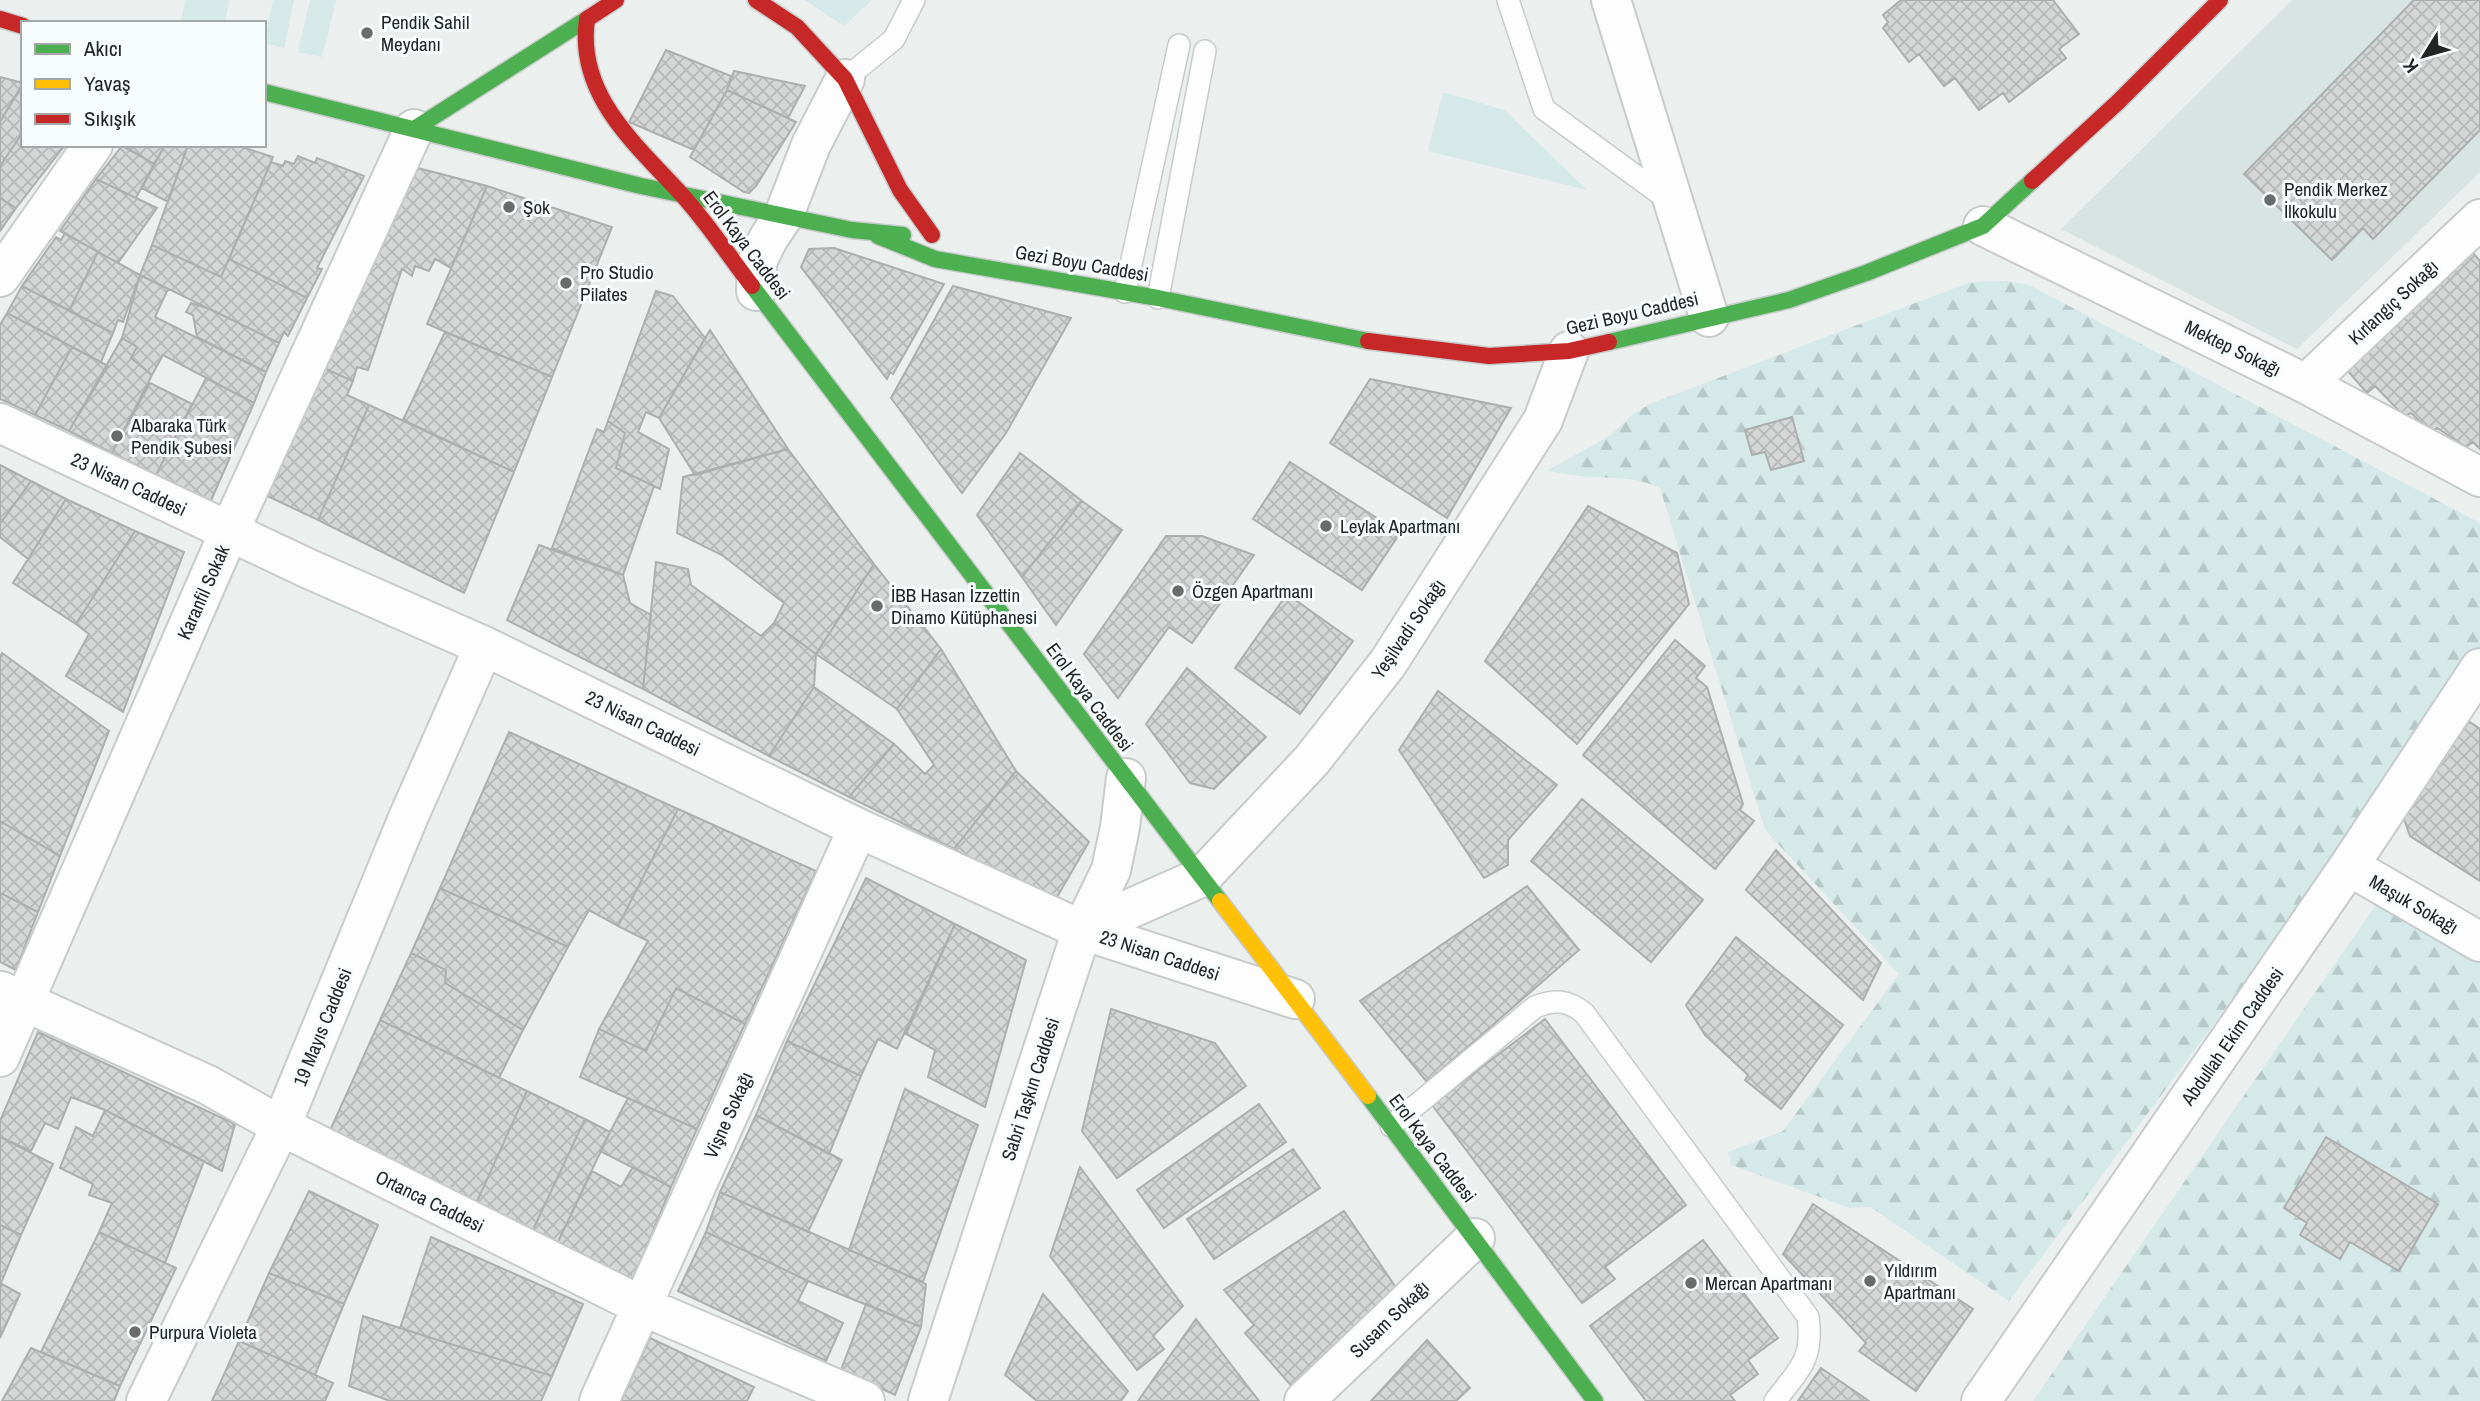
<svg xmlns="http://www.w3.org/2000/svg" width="2480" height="1401" viewBox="0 0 2480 1401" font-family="'Archivo Narrow',sans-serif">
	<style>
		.built { fill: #d9e3e2 }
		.grass { fill: #d4e9e8 }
		.forest { fill: url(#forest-firs) }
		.building { fill: url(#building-cross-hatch); stroke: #acafae; stroke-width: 2 }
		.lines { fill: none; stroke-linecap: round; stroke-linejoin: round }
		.lane-casing { stroke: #c8cbcb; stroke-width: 24 }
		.street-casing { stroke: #c8cbcb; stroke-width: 42 }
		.fast-casing { stroke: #c8cbcb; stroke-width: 19 }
		.slow-casing { stroke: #c8cbcb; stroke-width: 19 }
		.jam-casing { stroke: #c8cbcb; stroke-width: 19 }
		.lane { stroke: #fcfdfc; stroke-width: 21 }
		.street { stroke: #fcfdfc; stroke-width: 38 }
		.fast { stroke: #4caf50; stroke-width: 16 }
		.slow { stroke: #ffc107; stroke-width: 16 }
		.jam { stroke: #c62828; stroke-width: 16 }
		.poi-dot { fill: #696c6b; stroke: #f7fdfd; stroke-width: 2.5 }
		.labels { text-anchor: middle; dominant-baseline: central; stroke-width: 6; stroke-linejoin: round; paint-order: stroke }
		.poi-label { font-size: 19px; fill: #232525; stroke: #f7fdfd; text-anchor: start }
		.street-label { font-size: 19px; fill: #232525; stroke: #f7fdfd }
	</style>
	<defs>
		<pattern id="forest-firs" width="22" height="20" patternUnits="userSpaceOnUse" patternTransform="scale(1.75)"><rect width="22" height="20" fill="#d4e9e8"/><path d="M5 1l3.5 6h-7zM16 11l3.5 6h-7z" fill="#b6c8c7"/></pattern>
		<pattern id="building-cross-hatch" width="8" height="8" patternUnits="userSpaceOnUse" patternTransform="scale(1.75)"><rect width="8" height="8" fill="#d5d7d7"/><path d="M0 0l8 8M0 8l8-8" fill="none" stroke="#b7b8b8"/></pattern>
	</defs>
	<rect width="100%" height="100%" fill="#ebefee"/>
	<path class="built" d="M2292,0H2480V172L2297,349L2061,229Z"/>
	<path class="grass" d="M185,0H229L225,23L181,21Z
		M273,0H294L284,48L264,43Z
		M310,0H336L322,57L298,52Z
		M805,0H872L844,26Z
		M1443,92L1504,110L1587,190L1428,151Z"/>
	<path class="forest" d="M1987,281H2008L2031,286L2480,523V646L2239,990L2009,1301L1870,1207L1850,1208L1731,1165L1728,1152L1783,1131L1899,974L1765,830L1660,488C1633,476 1620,479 1593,477C1577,476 1562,473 1547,471L1611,435L1634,413L1652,403L1968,283Z
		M2377,903L2480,961V1401H2033Z"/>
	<path class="building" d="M1901,0H2053L2079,34L2059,49L2066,58L2009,102L2003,93L1979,110L1955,78L1944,86L1919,54L1909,62L1883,28L1888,22L1883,15Z
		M2414,0H2480V130L2373,239L2363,228L2332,260L2244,174Z
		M666,50L731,76L727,90L694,150L629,122Z
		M734,71L805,86L788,118L727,90Z
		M0,77L23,83L0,122Z
		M23,84V132L0,166V122Z
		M727,90L796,122L756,186L749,193L744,192L690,157Z
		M23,132V145H65L16,208L0,198V166Z
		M123,145H165L154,164Z
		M165,145H188L168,202L142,188Z
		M188,145H236L273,157L221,277L152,245Z
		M122,146L154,164L136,198L96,179Z
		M298,156L315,163L317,158L364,176L317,268L322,269L307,298L229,259L271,162L283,166L285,161L294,164Z
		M414,167L487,186L451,268L435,259L429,271L415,266L412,276L402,269L368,370L357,367L353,381L321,367Z
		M96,179L157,208L118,263L60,231Z
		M487,186L612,227L552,377L427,324Z
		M0,198L16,208L0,231Z
		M65,233L98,252L69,311L22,286L56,237L61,240Z
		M152,245L221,277L229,259L307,298L288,336L284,332L279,343L140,275Z
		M834,248L944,284L893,374L890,372L887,379L801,267L809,249Z
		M98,252L140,275L123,322L118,320L113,333L69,311Z
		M2473,253L2480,261V449L2473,442L2466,447L2437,428L2431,432L2411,413L2404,416L2375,386L2367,393L2347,370Z
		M140,275L168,289L155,317L266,372L254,403L163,355L152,375L131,358L137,347L122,338Z
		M22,286L113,333L101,362L7,313Z
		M953,286L1071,318L1006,433L962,493L891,398Z
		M656,291L673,296L705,338L659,418L646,412L638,432L669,449L660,489L616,468L625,433L608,421Z
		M191,303L210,309L279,343L266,372L197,337L193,315L186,312Z
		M7,313L72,347L35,415L0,399V325Z
		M710,330L788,449L695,475L659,418Z
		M445,332L552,377L514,472L403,420Z
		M122,338L137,347L131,358L152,375L112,453L69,431Z
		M72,347L108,366L69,431L35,415Z
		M321,367L353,381L347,395L369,405L318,520L263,494Z
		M206,378L254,403L209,505L156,475Z
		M1370,379L1511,408L1447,518L1330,443Z
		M150,383L192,404L156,475L112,453Z
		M369,405L514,472L464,593L318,520Z
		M1792,417L1804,461L1771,470L1765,452L1752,455L1745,430Z
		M608,421L625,433L616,468L654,486L623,575L552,548L597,429L604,432Z
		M788,449L874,564L816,654L774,623L784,603L722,555L677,533L683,477Z
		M1020,453L1082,501L1022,577L977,515Z
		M1290,462L1400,533L1362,590L1253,519Z
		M0,465L31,481L0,524Z
		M31,481L66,499L28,559L0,537V524Z
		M66,499L135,531L76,624L13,583Z
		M1082,501L1122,530L1056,625L1022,577Z
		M1588,506L1677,553L1689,604L1577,744L1485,661Z
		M135,531L184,552L123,712L66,676L89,634L76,624Z
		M1166,536H1202L1254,555L1192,643L1169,627L1118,698L1084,654Z
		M539,545L623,575L630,603L651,615L643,689L507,620Z
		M656,562L688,569L691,585L761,636L774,623L816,654L814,687L769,756L643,689Z
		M874,564L941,649L897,709L816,654Z
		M1287,594L1353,641L1300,714L1235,668Z
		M1675,640L1705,666L1696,678L1707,687L1743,804L1740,810L1754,821L1715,869L1583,755Z
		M941,649L1016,771L954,849L849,797L894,744L925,774L934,765L897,709Z
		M2,653L109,731L60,856L0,821V657Z
		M1187,668L1266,737L1214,789L1190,783L1146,724Z
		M814,687L894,744L849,797L769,756Z
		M1438,691L1557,785L1508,840V865L1484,878L1399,750Z
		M2464,718L2480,729V881L2410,836L2402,813Z
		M509,732L678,809L618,926L589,910L568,947L440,888Z
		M1016,771L1089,842L1053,904L954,849Z
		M1582,799L1703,900L1651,962L1531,861Z
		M678,809L816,871L745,1024L676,988L646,1051L599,1029L648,941L618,926Z
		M0,821L60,856L38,912L0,893Z
		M1776,850L1881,963L1863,1000L1746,890Z
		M866,878L955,924L897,1049L878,1039L861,1076L787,1041Z
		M1527,886L1579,950L1427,1082L1360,1001Z
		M440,888L568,947L523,1030L445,983L446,970L411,953Z
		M0,893L38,912L16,970L0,962Z
		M955,924L1026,960L985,1107L928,1077L935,1050L906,1034Z
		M1736,937L1843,1025L1781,1109L1745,1080L1748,1075L1705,1035L1686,1005Z
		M411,953L446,970L445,983L523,1030L499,1078L380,1020Z
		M676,988L745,1024L697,1129L580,1077L599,1029L646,1051Z
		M1111,1009L1215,1043L1246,1086L1117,1178L1082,1131Z
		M1545,1019L1686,1205L1605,1267L1615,1279L1582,1303L1432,1105Z
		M380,1020L527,1091L475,1206L327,1137Z
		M38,1032L235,1124L222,1171L105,1110L71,1097L58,1129L45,1123L31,1151L0,1137V1121Z
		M787,1041L861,1076L829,1154L756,1115Z
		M905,1089L978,1125L923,1282L849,1250Z
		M527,1091L585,1119L531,1234L475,1206Z
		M628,1098L697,1129L671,1187L600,1151Z
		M1259,1104L1286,1142L1164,1228L1137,1190Z
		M105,1110L204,1161L165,1263L99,1232L112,1203L89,1195L93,1184L60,1168L76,1127L93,1136Z
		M756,1115L842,1160L808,1232L720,1192Z
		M585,1119L610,1132L556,1246L531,1234Z
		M0,1137L53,1164L21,1235L0,1225Z
		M2326,1137L2438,1204L2399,1271L2350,1242L2340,1259L2300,1235L2307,1223L2284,1208Z
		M1293,1149L1320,1188L1214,1259L1187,1219Z
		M633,1167L671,1187L632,1283L556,1246L592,1171L621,1187Z
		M1080,1167L1183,1306L1153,1336L1164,1349L1137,1370L1050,1256Z
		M309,1191L378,1225L344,1304L269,1273Z
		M720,1192L926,1284L921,1327L808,1281L706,1232Z
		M1813,1204L1973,1309L1916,1391L1859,1351L1866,1343L1783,1254Z
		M1344,1211L1397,1289L1295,1390L1245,1333L1254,1325L1224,1290Z
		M0,1225L21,1235L1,1283H0Z
		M99,1232L176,1268L120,1386L41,1352Z
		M706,1232L808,1281L798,1301L843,1323L826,1361L678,1291Z
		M431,1237L583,1304L552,1376L400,1328Z
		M1703,1240L1778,1338L1748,1360L1758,1374L1730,1395L1735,1401H1646L1590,1326Z
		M269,1273L344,1304L315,1375L239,1341Z
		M0,1283L20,1294L0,1338Z
		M1043,1294L1128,1391L1121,1401H1037L1005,1375Z
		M866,1304L921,1327L895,1395L841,1370Z
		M363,1316L400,1328L552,1376L541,1401H390L349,1386Z
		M1196,1319L1259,1401H1138Z
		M650,1338L754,1387L747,1401H621Z
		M1427,1340L1470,1388L1456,1401H1371Z
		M239,1341L333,1383L325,1401H212Z
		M31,1348L120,1386L114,1401H2Z
		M1821,1368L1869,1401H1798Z"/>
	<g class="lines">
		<defs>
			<path id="lane" d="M1508,0L1544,109L1670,201
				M845,79L894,39L914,0
				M1125,292L1179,45
				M1158,298L1205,51
				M1391,1126L1535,1007C1554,999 1568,1000 1584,1013L1808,1317C1814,1359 1799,1370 1775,1401"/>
			<path id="street" d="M1611,0L1709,317
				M1983,226L2306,384L2480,477
				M0,277L93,145
				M756,291L757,262L768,239L784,215L811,145L845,79
				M2306,384L2480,219
				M0,423L309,569L484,646L858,828L1082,930L1295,999
				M2349,866L2480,942
				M1082,930L1202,877L1312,760L1388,663L1543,420L1569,351
				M1,991L208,1085L281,1126L642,1306L865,1401
				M0,1057L229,532L414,129
				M146,1401L281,1126L408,818L484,646
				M599,1401L858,828
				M928,1401L1082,930L1111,870L1120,827L1126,778
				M1304,1401L1475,1238
				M1981,1401L2349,866L2480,668"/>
			<path id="fast" d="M264,92L641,186L852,230L903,235
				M414,129L587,19
				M878,236L935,259L1158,298L1368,341
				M752,286L1220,901
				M1609,342L1789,300L1866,273L1983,226L2032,181
				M1368,1096L1595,1401"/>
			<path id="slow" d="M1220,901L1368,1096"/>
			<path id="jam" d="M756,0L797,27L845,79L900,190L932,235
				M0,19L23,26
				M587,19C576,96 637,145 683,196C708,224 729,256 752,286
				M587,19L616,0
				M2032,181L2118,102L2220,0
				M1368,341L1489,356L1569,351L1609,342"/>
		</defs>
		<use href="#lane" class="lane-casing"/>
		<use href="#street" class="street-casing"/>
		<use href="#fast" class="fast-casing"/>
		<use href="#slow" class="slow-casing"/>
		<use href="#jam" class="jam-casing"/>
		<use href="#lane" class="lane"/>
		<use href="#street" class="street"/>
		<use href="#fast" class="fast"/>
		<use href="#slow" class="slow"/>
		<use href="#jam" class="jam"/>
	</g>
	<g class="poi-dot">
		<circle cx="367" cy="33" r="7"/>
		<circle cx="2270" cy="200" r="7"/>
		<circle cx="509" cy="207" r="7"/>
		<circle cx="566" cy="283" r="7"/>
		<circle cx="117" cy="436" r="7"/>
		<circle cx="1326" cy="526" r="7"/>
		<circle cx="1178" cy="591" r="7"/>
		<circle cx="877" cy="606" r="7"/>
		<circle cx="1870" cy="1281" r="7"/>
		<circle cx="1691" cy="1283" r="7"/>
		<circle cx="135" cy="1332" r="7"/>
	</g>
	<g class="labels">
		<g class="poi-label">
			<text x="381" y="22">Pendik Sahil<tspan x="381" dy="22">Meydanı</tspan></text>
			<text x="2284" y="189">Pendik Merkez<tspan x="2284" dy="22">İlkokulu</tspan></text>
			<text x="523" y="207">Şok</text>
			<text x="580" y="272">Pro Studio<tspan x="580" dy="22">Pilates</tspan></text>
			<text x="131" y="425">Albaraka Türk<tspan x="131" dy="22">Pendik Şubesi</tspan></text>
			<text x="1340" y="526">Leylak Apartmanı</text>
			<text x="1192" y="591">Özgen Apartmanı</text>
			<text x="891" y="595">İBB Hasan İzzettin<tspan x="891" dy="22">Dinamo Kütüphanesi</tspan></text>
			<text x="1884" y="1270">Yıldırım<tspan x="1884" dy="22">Apartmanı</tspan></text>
			<text x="1705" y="1283">Mercan Apartmanı</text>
			<text x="149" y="1332">Purpura Violeta</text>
		</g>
		<g class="street-label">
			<text transform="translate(747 245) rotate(53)">Erol Kaya Caddesi</text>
			<text transform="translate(1082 263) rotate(10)">Gezi Boyu Caddesi</text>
			<text transform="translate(2393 302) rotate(-43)">Kırlangıç Sokağı</text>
			<text transform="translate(1632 313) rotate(-13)">Gezi Boyu Caddesi</text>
			<text transform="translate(2233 348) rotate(26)">Mektep Sokağı</text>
			<text transform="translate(129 484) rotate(25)">23 Nisan Caddesi</text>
			<text transform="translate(203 592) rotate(-66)">Karanfil Sokak</text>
			<text transform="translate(1408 629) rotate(-56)">Yeşilvadi Sokağı</text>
			<text transform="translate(1090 697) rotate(53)">Erol Kaya Caddesi</text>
			<text transform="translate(643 723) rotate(26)">23 Nisan Caddesi</text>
			<text transform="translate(2414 904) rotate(30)">Maşuk Sokağı</text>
			<text transform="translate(1160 955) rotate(18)">23 Nisan Caddesi</text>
			<text transform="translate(322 1027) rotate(-68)">19 Mayıs Caddesi</text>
			<text transform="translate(2232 1036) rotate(-55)">Abdullah Ekim Caddesi</text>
			<text transform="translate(1030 1089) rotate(-72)">Sabri Taşkın Caddesi</text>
			<text transform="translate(728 1115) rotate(-66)">Vişne Sokağı</text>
			<text transform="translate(1433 1148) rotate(53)">Erol Kaya Caddesi</text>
			<text transform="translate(430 1201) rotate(26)">Ortanca Caddesi</text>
			<text transform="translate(1389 1319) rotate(-44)">Susam Sokağı</text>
		</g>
	</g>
	<rect x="21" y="21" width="245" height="126" fill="#f7fdfd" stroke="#a2a7a7" stroke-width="2"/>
	<rect x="35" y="44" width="35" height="10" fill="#4caf50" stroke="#a2a7a7" stroke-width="2"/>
	<text x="84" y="56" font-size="21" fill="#232525">Akıcı</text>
	<rect x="35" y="79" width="35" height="10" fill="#ffc107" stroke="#a2a7a7" stroke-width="2"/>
	<text x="84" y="91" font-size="21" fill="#232525">Yavaş</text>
	<rect x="35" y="114" width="35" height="10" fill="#c62828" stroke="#a2a7a7" stroke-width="2"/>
	<text x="84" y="126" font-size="21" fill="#232525">Sıkışık</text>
	<g transform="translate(2424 56) rotate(233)" stroke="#f7fdfd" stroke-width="5" paint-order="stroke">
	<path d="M0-5L12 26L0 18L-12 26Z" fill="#232525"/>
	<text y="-10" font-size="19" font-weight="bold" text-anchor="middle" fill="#232525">K</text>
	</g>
</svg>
